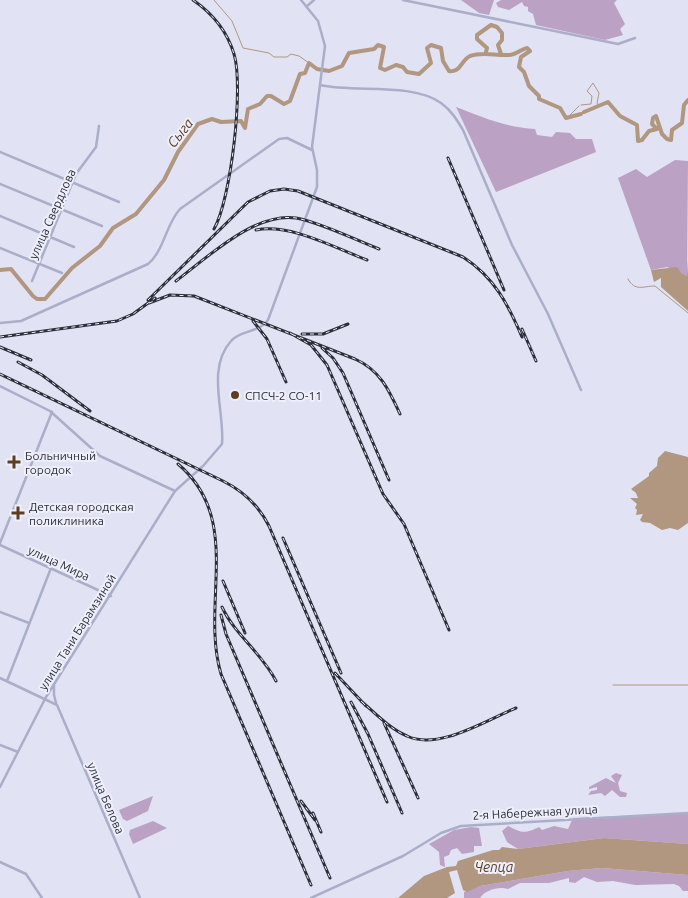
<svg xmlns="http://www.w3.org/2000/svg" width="688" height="898" viewBox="0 0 688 898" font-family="Ubuntu,sans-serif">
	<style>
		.green { fill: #bba1c3 }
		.water { fill: #b19780 }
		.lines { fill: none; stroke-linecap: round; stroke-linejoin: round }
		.stream { stroke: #b19780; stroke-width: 1 }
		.river { stroke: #b19780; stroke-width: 4 }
		.minor { stroke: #aaaec9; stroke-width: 2.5 }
		.rail-casing { stroke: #2b2f3a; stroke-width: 3 }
		.rail { stroke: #eeeffb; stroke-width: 1; stroke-dasharray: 4; stroke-linecap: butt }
		.poi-dot { fill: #5c3e21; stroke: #eeeffb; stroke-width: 2 }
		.labels { text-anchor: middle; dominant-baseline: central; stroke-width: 4; stroke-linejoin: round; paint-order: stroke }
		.street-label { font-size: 12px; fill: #2b2f3a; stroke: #eeeffb }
		.poi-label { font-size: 12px; fill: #2b2f3a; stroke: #eeeffb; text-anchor: start }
		.water-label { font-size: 14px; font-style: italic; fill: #5c3e21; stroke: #eeeffb }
	</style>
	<rect width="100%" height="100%" fill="#e1e2f3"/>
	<path class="green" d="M461,0H494L489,15L479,13Z
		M501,0H617L614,3L625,24L620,29L623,35L605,40L536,25L533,14L528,11V7L524,6L522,2L509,10L498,7L496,3Z
		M456,107C482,117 507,128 535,129L537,135L552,137L556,132L570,133L576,139H592L596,152L496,192Z
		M675,160L688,161L687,276L667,267L651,270L618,178L636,169L647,177Z
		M616,773L622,775L618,783L620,791L627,793L626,797H620L612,790L605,796L601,793L588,795L591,791L597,790V787L589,789V787L606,778L616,783L611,776Z
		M153,796L148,811L127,821L123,819L119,810Z
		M688,813V844L604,838L518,849L507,842L502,831L508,826C522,833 525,834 539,827L542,830L554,826L568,829L573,818Z
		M153,821L167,828L133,844L129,834L130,830Z
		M471,827L479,828L482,846H474V852L462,854L457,848L451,850L449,855L444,857L445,867L440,865L439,852L429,844L454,830Z
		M602,868L688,875V891H683L679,886L674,884L635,885L613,881L597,882L584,877L575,883L569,882V878L549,883H520L508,889C499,886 485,890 480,898H464V892L480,886L568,871Z"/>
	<path class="water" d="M688,260V311L661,287V278L654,282L651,270L677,267L681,273L687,276Z
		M665,451L688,457V523L678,530L670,528L662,530L650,523L642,522L640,520L643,514L636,515L637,510L635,508L637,504L630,498H638L636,493L631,489L649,476V473L657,466L658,458Z
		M604,838L688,844V875L602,868L568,871L480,886L467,892L463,890L457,870L449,872L455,893L447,898H398L424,876L447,867L456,866L458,861L493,850H499L502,847L518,849Z"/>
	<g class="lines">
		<path class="stream" d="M214,0L232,21L243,48L269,53L274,57H287L291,54L299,56L309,63
			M581,105L591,104L592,96L587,91L593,83L599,93L597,103L599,106
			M569,116L579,106
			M628,279C635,292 643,286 655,286L688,313
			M613,685H688"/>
		<path class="river" d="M486,52L487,48L477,39V35L491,25L497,27L502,33V40L498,45L501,54
			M584,112L608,102L620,116L637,125L638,141L642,140L649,131L657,129L652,124L653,118L656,116L662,134L667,139L671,140L672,130L682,123L684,105L688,100
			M0,270L11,269L33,296L37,299H45L72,268L100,246L113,228L136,214L164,180L178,152L198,124L212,119L221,122L241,121L245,128L248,109L260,104L267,96H271L284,104L290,101L300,74L305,73L309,63L317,69L329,71L342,66L349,53L374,49L378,45L384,47L380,68L385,70L396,65L403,67L407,72L419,74L431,63L427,48L431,45L441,48L443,61L449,71C461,73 461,60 470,56C484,51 495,56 509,55C516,55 521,49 527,48L530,51L521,57L519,67L524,72L529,86L539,96V99L560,108L566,118L581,114"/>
		<path class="minor" d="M403,0L618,44L635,38
			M307,6L314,0
			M320,85C356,93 411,82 441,103C451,110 457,120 463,130L512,245L548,314L581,390
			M0,152L119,202
			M0,184L102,226
			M0,216L74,247
			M0,248L62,273
			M32,281L76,174L96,147L99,126
			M0,323L21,321L148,264C164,251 166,224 180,209L279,139L287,138L312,150
			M0,386L50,411L100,456L175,491
			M0,543L52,412
			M0,545L111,596
			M0,612L29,623
			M0,678L57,705L140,898
			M7,681L51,568
			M54,684V695L56,703
			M0,745L18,752
			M0,787L46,697L175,491L203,466L222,444C225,412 206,369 231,341C240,330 259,333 268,320L317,187V170L312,147L325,46L318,21L301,0
			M0,862L26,874L42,898
			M311,898L403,856L441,833L461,826L688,813"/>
		<defs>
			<path id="rail" d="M193,0C212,13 227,31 234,54C244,86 231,200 214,229
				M448,158L504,290
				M256,230C290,223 335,248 367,260
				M176,281C207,258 254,212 296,218C322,223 353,239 379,249
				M148,300L248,202L270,191L284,189L298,191L463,257C494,277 508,304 522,337
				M149,303L170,295L194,296L355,359C380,370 389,390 400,414
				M253,321L267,339L286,382
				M522,329L536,361
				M290,333L311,345L327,365L383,494L404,524L449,630
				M302,334H323L348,324
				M0,337L117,321L133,314L155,298
				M0,347L31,360
				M322,348L333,358L343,373L389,480
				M18,362L42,375L90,411
				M0,374L223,481C243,491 259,506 269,526L387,802
				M178,464C244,520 200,603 221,674L311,885
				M283,538L341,673
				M223,581L245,633
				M222,607C235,635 262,653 276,681
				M221,615L226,634L330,878
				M335,673L366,706
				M361,701C375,713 390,729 407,736C438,751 486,720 516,708
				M351,702L368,734L402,813
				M384,723L418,798
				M301,801L315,820
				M313,813L321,832"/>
		</defs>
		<use href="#rail" class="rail-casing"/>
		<use href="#rail" class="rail"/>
	</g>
	<g class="poi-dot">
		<circle cx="235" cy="395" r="5"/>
		<path d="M11.5 454.5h5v5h5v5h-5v5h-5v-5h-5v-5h5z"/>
		<path d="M15.5 505.5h5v5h5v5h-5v5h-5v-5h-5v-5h5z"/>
	</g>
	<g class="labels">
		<g class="street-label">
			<text transform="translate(52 214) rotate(-66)">улица Свердлова</text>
			<text transform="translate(59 563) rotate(25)">улица Мира</text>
			<text transform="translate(77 632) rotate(-58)">улица Тани Барамзиной</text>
			<text transform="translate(106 798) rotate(67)">улица Белова</text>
			<text transform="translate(535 812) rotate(-3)">2-я Набережная улица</text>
		</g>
		<g class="poi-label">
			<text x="245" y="395">СПСЧ-2 СО-11</text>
			<text x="25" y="455">Больничный<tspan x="25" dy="14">городок</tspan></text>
			<text x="29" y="506">Детская городская<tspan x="29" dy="14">поликлиника</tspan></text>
		</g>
		<g class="water-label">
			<text transform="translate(180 133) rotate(-52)">Сыга</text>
			<text x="494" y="867">Чепца</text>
		</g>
	</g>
</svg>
